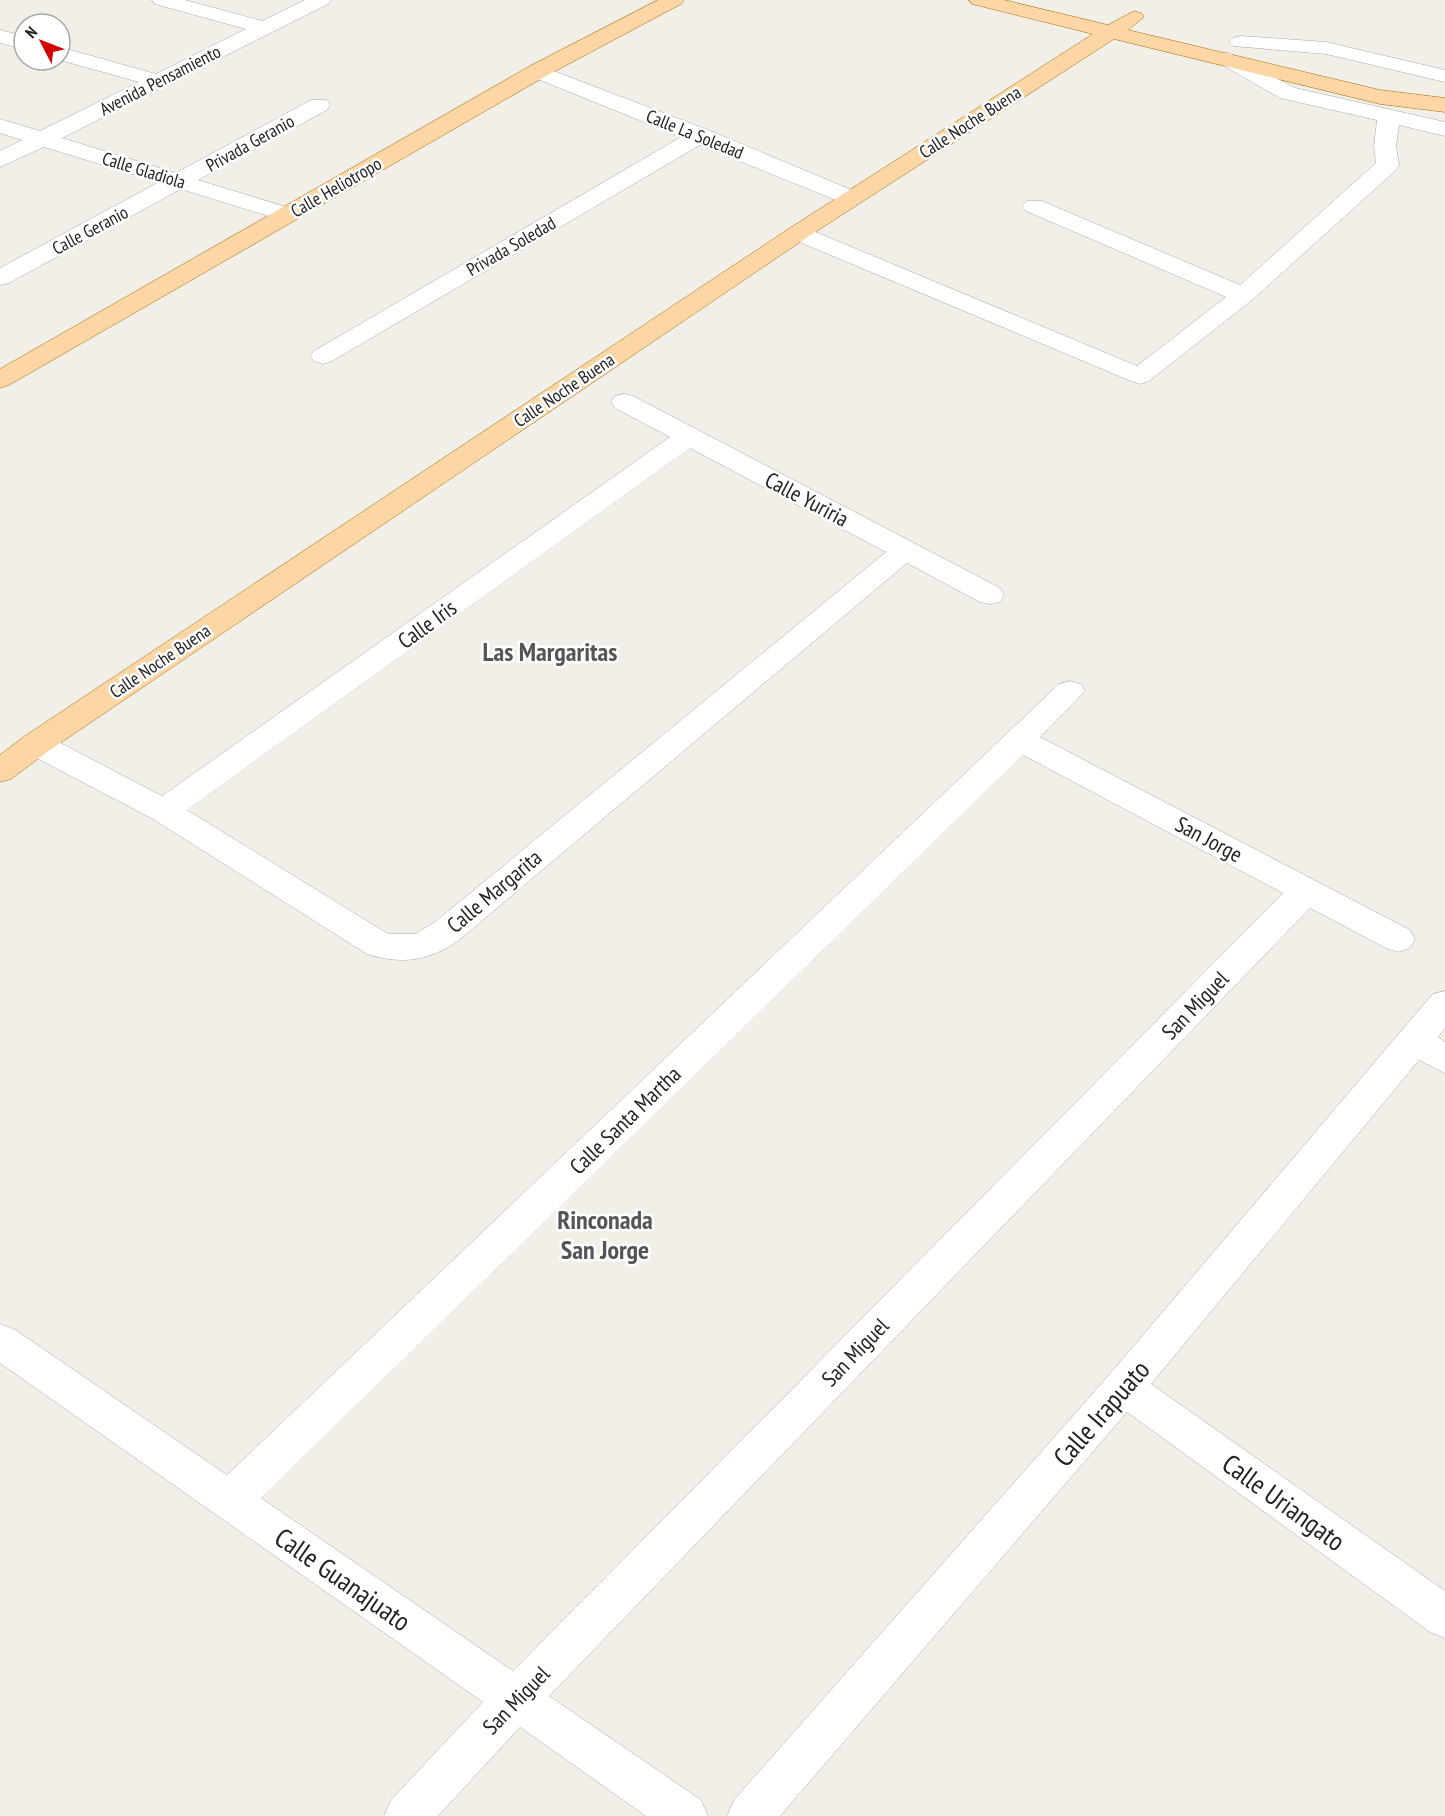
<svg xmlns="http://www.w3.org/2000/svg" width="1445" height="1816" viewBox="0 0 1445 1816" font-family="'PT Sans Narrow',sans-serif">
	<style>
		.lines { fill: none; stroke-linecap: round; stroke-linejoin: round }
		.minor-casing { stroke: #a9a9a9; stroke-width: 1 }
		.major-casing { stroke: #a06b00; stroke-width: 1 }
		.minor { fill: #fff; fill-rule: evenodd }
		.major { fill: #fcd6a4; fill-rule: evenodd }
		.labels { text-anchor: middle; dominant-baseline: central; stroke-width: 5; stroke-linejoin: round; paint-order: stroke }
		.far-street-label { font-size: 18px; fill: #222; stroke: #fff }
		.street-label { font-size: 22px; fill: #222; stroke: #fff }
		.quarter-label { font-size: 26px; font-weight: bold; fill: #555; stroke: #fff }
		.near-street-label { font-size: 27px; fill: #222; stroke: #fff }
	</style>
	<rect width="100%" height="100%" fill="#f2efe9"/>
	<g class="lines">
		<defs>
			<path id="minor" d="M152,0H185L262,21L305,0H331L328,4L62,138L176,173L311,100H327L330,105L327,110L198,180L296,210L300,215L296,220L288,222L181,189L9,283L0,285V268L159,182L44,147L0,167V151L22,140L0,133V119L40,131L139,82L60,60V47L156,74L246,29L155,4Z
				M0,30L24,36V49L0,43Z
				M1240,36L1326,42L1445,70V82L1326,54L1233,46L1229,42L1233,38Z
				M1229,53L1295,88L1445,122V136L1399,125L1396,146L1399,165L1396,170L1252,300L1149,381L1140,384L1131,381L790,238L786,233L790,228H806L1137,366L1226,297L1026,211L1022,206L1026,201H1042L1240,285L1376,163L1374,146L1377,120L1280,98L1221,64L1218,59L1221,54Z
				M538,65L708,130L859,193L863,198L859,203H843L700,145L332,361L323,364L314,361L310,356L314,351L681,137L530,76L527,71L530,66Z
				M624,394L633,396L1000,588L1004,595L1000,602L990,604L980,602L907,563L459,940C430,961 401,965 367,954L153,819L25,752L21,744L25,736L36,733L47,736L162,796L670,437L615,408L611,402L615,396ZM690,448L886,552L435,922L415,934H388L187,810Z
				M1070,681L1081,684L1085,691L1040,737L1410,930L1415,939L1410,948L1398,952L1386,948L1310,908L549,1696L701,1800L708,1816H646L520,1727L438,1816H384L391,1800L483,1702L0,1363V1324L14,1329L227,1475L1059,684ZM1023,755L1283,893L513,1671L261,1498Z
				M1445,991V1028L1438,1037L1445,1042V1073L1419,1060L1151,1384L1445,1591V1638L1430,1632L1127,1412L780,1816H727L734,1800L1110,1374L1402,1030L1433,994Z"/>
			<path id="major" d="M658,0H684L681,4L546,76L9,385L0,388V369L530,66Z
				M969,0H1004L1108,25L1134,11L1141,13L1144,17L1128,30L1380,90L1445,98V112L1380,104L1114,39L806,238L47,752L11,779L0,782V755L25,736L790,228L1093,34L972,4Z"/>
		</defs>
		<use href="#minor" class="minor-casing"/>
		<use href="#major" class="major-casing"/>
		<use href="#minor" class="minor"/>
		<use href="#major" class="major"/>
	</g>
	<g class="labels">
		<g class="far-street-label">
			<text transform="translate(160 80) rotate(-27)">Avenida Pensamiento</text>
			<text transform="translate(970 122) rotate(-33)">Calle Noche Buena</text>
			<text transform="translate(695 134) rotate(22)">Calle La Soledad</text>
			<text transform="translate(250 143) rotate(-29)">Privada Geranio</text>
			<text transform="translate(144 170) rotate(17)">Calle Gladiola</text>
			<text transform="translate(336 187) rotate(-30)">Calle Heliotropo</text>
			<text transform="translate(90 230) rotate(-28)">Calle Geranio</text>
			<text transform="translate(511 246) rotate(-30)">Privada Soledad</text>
			<text transform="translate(564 390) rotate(-34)">Calle Noche Buena</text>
			<text transform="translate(160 661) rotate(-34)">Calle Noche Buena</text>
		</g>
		<g class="street-label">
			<text transform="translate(807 499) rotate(28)">Calle Yuriria</text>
			<text transform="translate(427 624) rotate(-36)">Calle Iris</text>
			<text transform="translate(1209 839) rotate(28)">San Jorge</text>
			<text transform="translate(494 891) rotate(-40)">Calle Margarita</text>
			<text transform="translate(1195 1005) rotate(-46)">San Miguel</text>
			<text transform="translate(625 1120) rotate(-44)">Calle Santa Martha</text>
			<text transform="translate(855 1352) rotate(-46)">San Miguel</text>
			<text transform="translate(516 1700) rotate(-46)">San Miguel</text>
		</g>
		<g class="quarter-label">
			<text x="550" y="651">Las Margaritas</text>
			<text x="605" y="1219">Rinconada<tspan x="605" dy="30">San Jorge</tspan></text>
		</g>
		<g class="near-street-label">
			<text transform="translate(1101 1413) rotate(-49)">Calle Irapuato</text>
			<text transform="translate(1284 1502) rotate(36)">Calle Uriangato</text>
			<text transform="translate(343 1579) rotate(35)">Calle Guanajuato</text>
		</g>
	</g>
	<g transform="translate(42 42) rotate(312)"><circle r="28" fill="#ffffff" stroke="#a7a7a7" stroke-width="1.5"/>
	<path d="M0-4.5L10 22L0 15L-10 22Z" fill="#d40000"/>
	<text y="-9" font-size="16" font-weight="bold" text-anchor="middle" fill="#222222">N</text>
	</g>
</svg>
